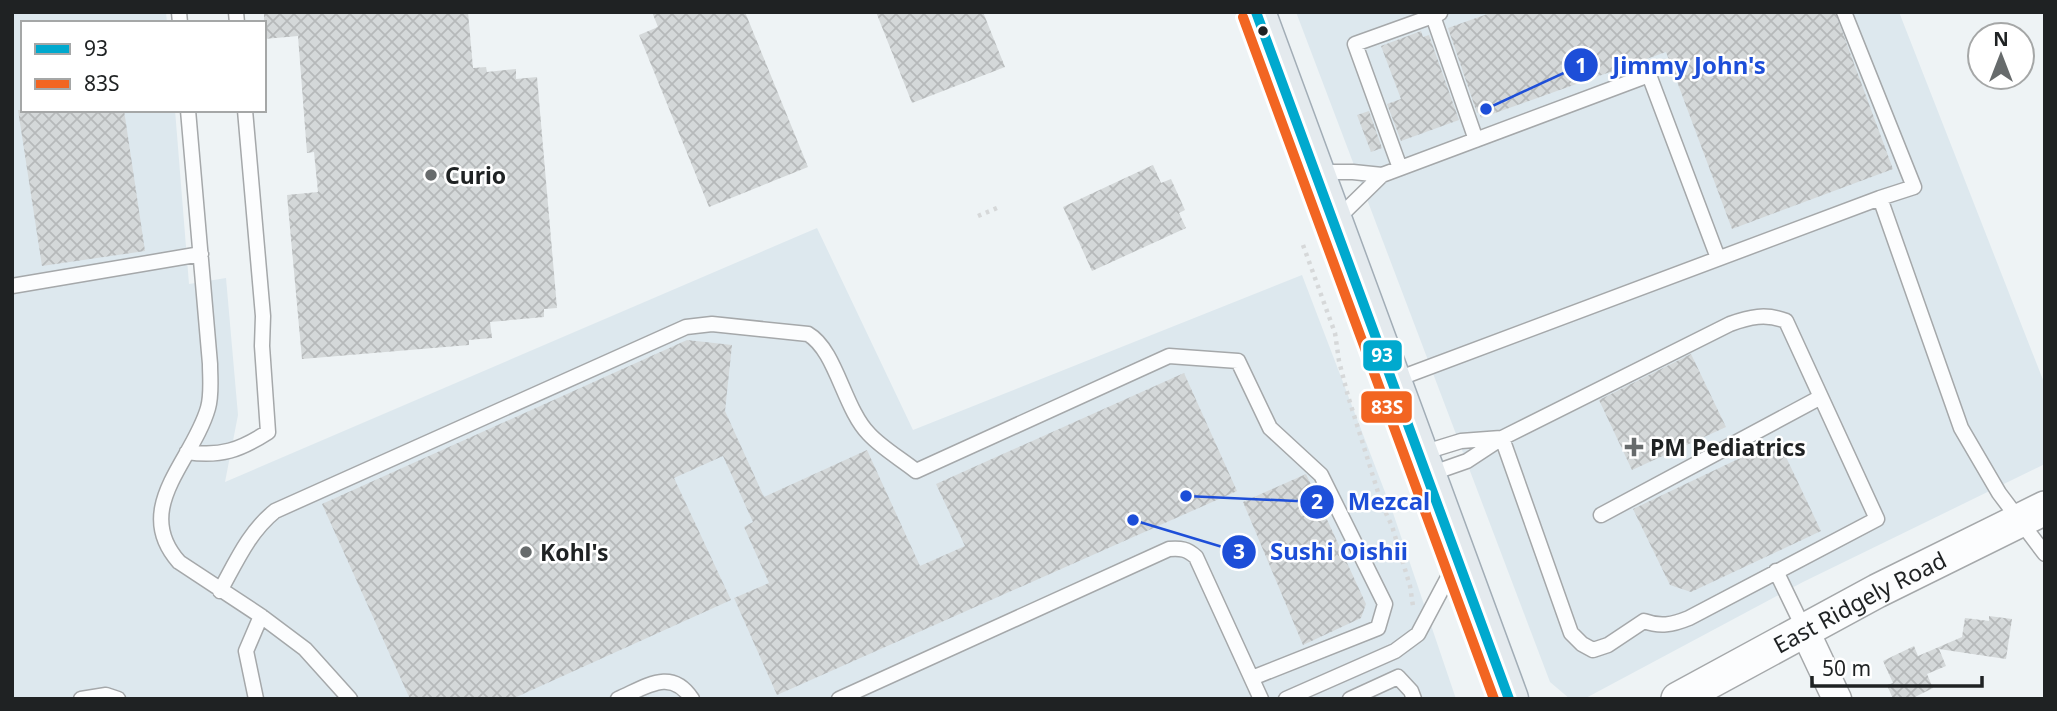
<svg xmlns="http://www.w3.org/2000/svg" width="2057" height="711" viewBox="0 0 2057 711" font-family="'Noto Sans',sans-serif">
	<style>
		.built { fill: #dde8ee }
		.building { fill: url(#building-cross-hatch) }
		.lines { fill: none; stroke-linecap: round; stroke-linejoin: round }
		.service-casing { stroke: #a5a8aa; stroke-width: 17 }
		.minor-casing { stroke: #a5a8aa; stroke-width: 31 }
		.tertiary-casing { stroke: #a5a8aa; stroke-width: 36 }
		.primary-casing { stroke: #a2adb6; stroke-width: 41 }
		.path { stroke: #d6d8d9; stroke-width: 4.5; stroke-dasharray: 3.5 5; stroke-linecap: butt }
		.service { stroke: #fcfdfe; stroke-width: 14 }
		.minor { stroke: #fcfdfe; stroke-width: 28 }
		.tertiary { stroke: #fcfdfe; stroke-width: 33 }
		.primary { stroke: #e4eaee; stroke-width: 38 }
		.bus-1-casing { stroke: #fff; stroke-width: 16 }
		.bus-2-casing { stroke: #fff; stroke-width: 16 }
		.bus-1 { stroke: #00a9ce; stroke-width: 10 }
		.bus-2 { stroke: #f26522; stroke-width: 10 }
		.bus-dot { fill: #1f2223; stroke: #fff; stroke-width: 2.5 }
		.poi-dot { fill: #676b6c; stroke: #fff; stroke-width: 2.5 }
		.labels { text-anchor: middle; dominant-baseline: central; stroke-width: 5; stroke-linejoin: round; paint-order: stroke }
		.poi-label { font-size: 23px; font-weight: bold; fill: #1f2223; stroke: #fff; text-anchor: start }
		.street-label { font-size: 23px; fill: #1f2223; stroke: #fff }
		.leader { fill: none; stroke: #1d4ed8; stroke-width: 2.5 }
		.callout-dot { fill: #1d4ed8; stroke: #fff; stroke-width: 2.5 }
		.mark-label { font-size: 21px; text-anchor: middle; font-weight: bold; fill: #fff }
		.callout-label { font-size: 24px; text-anchor: middle; font-weight: bold; fill: #1d4ed8; stroke: #fff; stroke-width: 5; stroke-linejoin: round; paint-order: stroke }
		.line-badge { stroke: #fff; stroke-width: 2.5 }
		.badge-label { font-size: 19px; text-anchor: middle; font-weight: bold; fill: #fff }
	</style>
	<defs>
		<pattern id="building-cross-hatch" width="8" height="8" patternUnits="userSpaceOnUse" patternTransform="scale(1.75)"><rect width="8" height="8" fill="#d4d8d9"/><path d="M0 0l8 8M0 8l8-8" fill="none" stroke="#b6b9ba"/></pattern>
	</defs>
	<rect width="100%" height="100%" fill="#eef3f5"/>
	<path class="built" d="M12,12H166L167,23H23V110H175L189,284L226,278L238,415L225,482L817,228L913,430L1302,275L1393,513L1456,699H12Z
		M1296,12H1899L2045,385V464L1803,582L1584,699H1570L1550,682Z"/>
	<path class="building" d="M264,12H468L473,68L486,67L487,72L516,69V79L537,77L557,308L544,309V317L490,322L492,338L469,340V345L302,359L287,195L318,192L314,152L307,153L298,36L264,39Z
		M652,12H745L808,167L709,207L639,35L658,27Z
		M876,12H983L1005,67L912,103Z
		M1493,12H1835L1893,169L1732,229L1666,52L1481,118L1479,112L1477,113L1448,28Z
		M1421,31L1423,37L1429,35L1459,120L1401,141L1387,104L1401,99L1381,46Z
		M18,110H124L145,251L42,266Z
		M1369,111L1382,148L1371,152L1357,115Z
		M1153,165L1161,183L1171,179L1185,210L1179,213L1186,228L1092,271L1063,207Z
		M687,340L732,345L725,411L764,497L867,450L920,566L965,546L936,484L1184,373L1237,491L777,695L734,598L769,583L744,527L753,522L723,456L674,478L731,600L512,699H410L322,504Z
		M1691,354L1726,427L1632,470L1599,400Z
		M1778,440L1821,531L1691,592L1670,585L1633,509Z
		M1306,474L1366,604L1361,618L1303,645L1243,502Z
		M1989,616L2012,619L2006,659L1939,649L1946,666L1927,674L1933,688L1911,699H1893L1887,685L1893,683L1883,661L1914,646L1918,656L1962,637L1965,618L1989,621Z"/>
	<g class="lines">
		<defs>
			<path id="service" d="M179,12L180,23
				M236,12L237,23
				M1844,12L1914,187L1880,198
				M1440,13L1433,16L1476,140
				M188,110L210,364C210,378 212,394 208,408C193,461 131,508 179,562L261,616L305,649L350,699
				M1400,168L1355,44L1433,16
				M1317,172H1353L1382,175
				M1336,220L1382,175L1649,75L1718,258
				M12,286L201,254
				M1392,381L1880,198L1961,428L1999,493L2045,554
				M187,452C221,457 240,450 268,432L262,346L263,316L245,110
				M1422,453L1461,441L1501,438
				M1427,475L1467,461L1502,438L1730,324C1749,317 1766,313 1786,321L1877,519L1689,618C1672,625 1660,627 1644,621L1608,645L1593,650L1582,644L1571,633L1502,438
				M1601,515L1821,397
				M1776,571L1804,629
				M220,591C236,562 249,532 275,511L686,327L712,324L808,334C836,350 844,409 869,434C882,448 901,459 916,471L1169,356L1238,361L1270,428L1321,475L1385,604L1378,628L1252,678
				M81,699L106,695L118,699
				M256,699L246,651L261,616
				M618,699C646,687 671,667 692,699
				M839,699L1169,549C1181,548 1187,549 1196,557L1261,699
				M1286,699L1395,651L1418,634L1453,568
				M1350,699L1398,677L1411,691L1414,699"/>
			<path id="minor" d="M1804,629L1837,699"/>
			<g id="tertiary">
				<path id="s1" d="M1678,699L1877,591L2045,508"/>
			</g>
			<path id="primary" d="M1256,12L1509,699"/>
		</defs>
		<use href="#service" class="service-casing"/>
		<use href="#minor" class="minor-casing"/>
		<use href="#tertiary" class="tertiary-casing"/>
		<use href="#primary" class="primary-casing"/>
		<path class="path" d="M978,216L997,208
			M1303,245L1335,333L1339,361L1348,396L1382,505L1392,526L1410,586L1413,606"/>
		<use href="#service" class="service"/>
		<use href="#minor" class="minor"/>
		<use href="#tertiary" class="tertiary"/>
		<use href="#primary" class="primary"/>
		<defs>
			<path id="bus-1" d="M1256,12L1509,699"/>
			<path id="bus-2" d="M1243,17L1494,699"/>
		</defs>
		<use href="#bus-1" class="bus-1-casing"/>
		<use href="#bus-2" class="bus-2-casing"/>
		<use href="#bus-1" class="bus-1"/>
		<use href="#bus-2" class="bus-2"/>
	</g>
	<circle class="bus-dot" cx="1263" cy="31" r="6"/>
	<g class="poi-dot">
		<circle cx="431" cy="175" r="7"/>
		<path d="M1630.5 436.5h7v7h7v7h-7v7h-7v-7h-7v-7h7z"/>
		<circle cx="526" cy="552" r="7"/>
	</g>
	<g class="labels">
		<g class="poi-label">
			<text x="445" y="175">Curio</text>
			<text x="1650" y="447">PM Pediatrics</text>
			<text x="540" y="552">Kohl's</text>
		</g>
		<g class="street-label">
			<text stroke="none"><textPath href="#s1" startOffset="206">East Ridgely Road</textPath></text>
		</g>
	</g>
	<path class="leader" d="M1486 109L1581 65M1186 496L1317 502M1133 520L1239 552"/>
	<g class="callout-dot">
		<circle cx="1486" cy="109" r="7"/>
		<circle cx="1186" cy="496" r="7"/>
		<circle cx="1133" cy="520" r="7"/>
		<circle cx="1581" cy="65" r="18"/>
		<circle cx="1317" cy="502" r="18"/>
		<circle cx="1239" cy="552" r="18"/>
	</g>
	<g class="mark-label">
		<text x="1581" y="73">1</text>
		<text x="1317" y="509">2</text>
		<text x="1239" y="559">3</text>
	</g>
	<g class="callout-label">
		<text x="1689" y="74">Jimmy John's</text>
		<text x="1389" y="510">Mezcal</text>
		<text x="1339" y="560">Sushi Oishii</text>
	</g>
	<g class="line-badge">
		<rect x="1362" y="339" width="41" height="33" rx="7" fill="#00a9ce"/>
		<rect x="1360" y="390" width="53" height="34" rx="7" fill="#f26522"/>
	</g>
	<g class="badge-label">
		<text x="1382" y="362">93</text>
		<text x="1387" y="414">83S</text>
	</g>
	<rect width="2057" height="711" fill="none" stroke="#1f2223" stroke-width="28"/>
	<rect x="21" y="21" width="245" height="91" fill="#ffffff" stroke="#a5a7a7" stroke-width="2"/>
	<rect x="35" y="44" width="35" height="10" fill="#00a9ce" stroke="#a5a7a7" stroke-width="2"/>
	<text x="84" y="56" font-size="21" fill="#1f2223">93</text>
	<rect x="35" y="79" width="35" height="10" fill="#f26522" stroke="#a5a7a7" stroke-width="2"/>
	<text x="84" y="91" font-size="21" fill="#1f2223">83S</text>
	<g transform="translate(2001 56)"><circle r="33" fill="#ffffff" stroke="#a5a7a7" stroke-width="2"/>
	<path d="M0-5L12 26L0 18L-12 26Z" fill="#676b6c"/>
	<text y="-10" font-size="19" font-weight="bold" text-anchor="middle" fill="#1f2223">N</text>
	</g>
	<path d="M1812 676v10h170v-10" fill="none" stroke="#1f2223" stroke-width="3.5"/>
	<text x="1822" y="676" font-size="21" fill="#1f2223" stroke="#ffffff" stroke-width="5" paint-order="stroke">50 m</text>
</svg>
